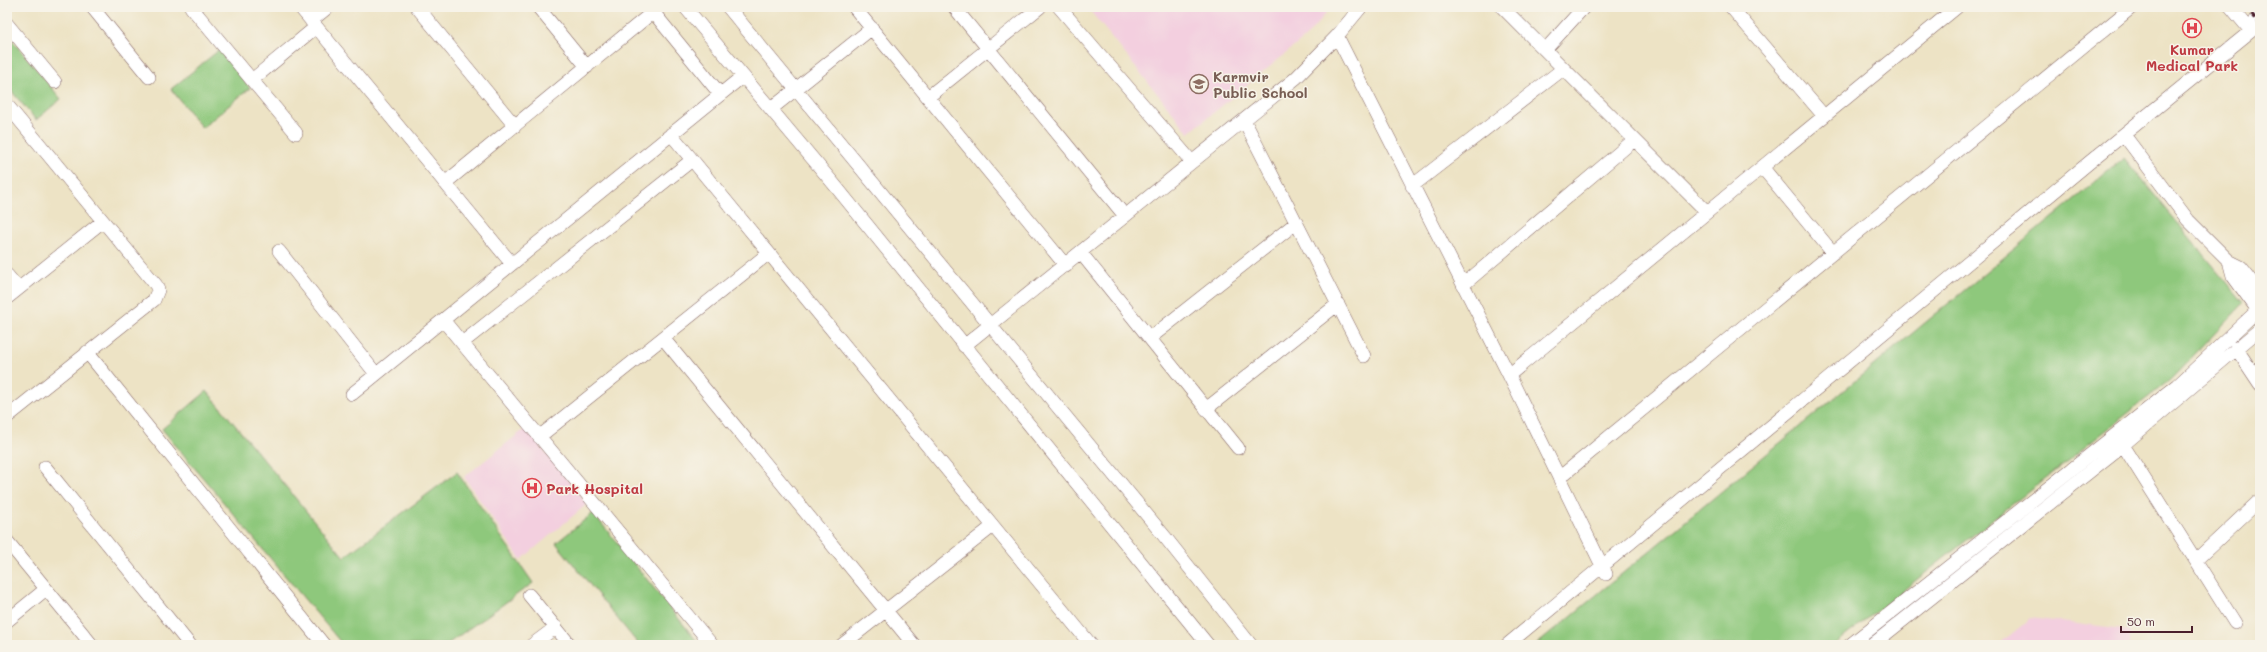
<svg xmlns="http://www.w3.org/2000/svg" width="2267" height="652" viewBox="0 0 2267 652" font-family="Mali,sans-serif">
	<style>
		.built { fill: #f3cfdf }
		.green { fill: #8ec87b; stroke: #6c7453 }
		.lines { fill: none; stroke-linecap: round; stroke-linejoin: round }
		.minor-casing { stroke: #836461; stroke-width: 14 }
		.minor { stroke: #fff; stroke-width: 13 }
		.rail { stroke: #4a1f2b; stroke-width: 3; stroke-dasharray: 6 3; stroke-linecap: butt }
		.labels { text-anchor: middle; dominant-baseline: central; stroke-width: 3; stroke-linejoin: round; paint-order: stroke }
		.health-label { font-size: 14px; font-weight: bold; fill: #be3a42; stroke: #f7f3e8 }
		.education-label { font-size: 14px; font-weight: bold; fill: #785e54; stroke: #f7f3e8; text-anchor: start }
	</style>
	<rect width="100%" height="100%" fill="#f7f3e8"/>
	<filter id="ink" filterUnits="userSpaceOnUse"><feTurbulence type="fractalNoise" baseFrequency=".025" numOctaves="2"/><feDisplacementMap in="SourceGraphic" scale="8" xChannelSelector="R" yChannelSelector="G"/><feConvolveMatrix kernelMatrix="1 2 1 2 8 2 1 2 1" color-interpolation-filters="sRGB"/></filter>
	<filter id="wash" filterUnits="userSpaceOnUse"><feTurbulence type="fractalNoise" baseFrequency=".012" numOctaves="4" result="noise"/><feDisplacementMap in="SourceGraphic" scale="16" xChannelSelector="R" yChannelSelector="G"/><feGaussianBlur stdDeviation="0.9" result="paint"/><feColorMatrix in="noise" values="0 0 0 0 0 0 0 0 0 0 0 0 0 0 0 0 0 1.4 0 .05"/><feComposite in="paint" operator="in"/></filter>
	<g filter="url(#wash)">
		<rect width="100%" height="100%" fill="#ede3c5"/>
		<path class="built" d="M1087,7H1331L1307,36L1189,133Z
			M526,428L587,504L521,560L464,477Z
			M2031,618L2130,631V645H1998Z"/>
		<path class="green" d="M7,34L61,99L36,120L7,86Z
			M219,50L250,88L202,128L171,89Z
			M2124,158L2244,303L2170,380L1834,645H1536Z
			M207,391L344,557L457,472L533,583L446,645H343L162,429Z
			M593,513L700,645H639L556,543Z"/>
	</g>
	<g filter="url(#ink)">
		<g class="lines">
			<defs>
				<path id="minor" d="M92,7L149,77
					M191,7L296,133
					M300,7L512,264
					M417,7L515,126
					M538,7L587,67
					M649,7L720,94
					M685,7L833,183L1208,645
					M728,7L1165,537L1251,645
					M854,7L1066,266
					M954,7L1125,216
					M1059,7L1192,162
					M1502,7L1707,212
					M1731,7L1824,116
					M2231,7L2251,31
					M311,21L328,7
					M7,24L55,82
					M1337,36L1509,375L1606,574
					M1545,50L1584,7
					M252,80L316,27
					M928,97L1040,7
					M7,105L156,285L158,290L154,300L7,417
					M771,109L872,28
					M1244,120L1364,356
					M671,134L1091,645
					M2124,135L2188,220L2229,261L2241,267L2260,291
					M1762,167L1833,253
					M445,183L659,7
					M1412,186L1563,69
					M279,251L376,374
					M1081,253L1238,448
					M2229,261L2233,276L2260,313
					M7,275L18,288
					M1463,285L1634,140
					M7,298L103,221
					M663,338L914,645
					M1150,338L1296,223
					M462,343L692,160
					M964,346L1296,78L1337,36L1361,7
					M2236,348L2260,384
					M87,352L324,645
					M1509,375L1957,7
					M352,394L443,320
					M1206,409L1338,304
					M539,437L769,253
					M2123,445L2235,623
					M45,467L190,645
					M1559,478L2132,7
					M7,541L92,645
					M2197,559L2260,500
					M529,595L570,645
					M7,621L46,589
					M532,645L556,627
					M712,645L443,320L743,76
					M842,645L993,526
					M1507,645L2091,161L2251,31L2260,11
					M1850,645L2178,385L2258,310
					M1872,645L2123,445L2260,329"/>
			</defs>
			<use href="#minor" class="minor-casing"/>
			<use href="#minor" class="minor"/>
			<path class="rail" d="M2246,7L2260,24
				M2256,7L2260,12"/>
		</g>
	</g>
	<defs>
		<symbol id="hospital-ring" viewBox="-11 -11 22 22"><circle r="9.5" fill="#f7f3e8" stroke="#e0444e" stroke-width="1.5"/><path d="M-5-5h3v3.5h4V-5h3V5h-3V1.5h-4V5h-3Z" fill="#e0444e"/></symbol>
		<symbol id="school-ring" viewBox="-11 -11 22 22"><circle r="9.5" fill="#f7f3e8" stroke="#8d6e63" stroke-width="1.5"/><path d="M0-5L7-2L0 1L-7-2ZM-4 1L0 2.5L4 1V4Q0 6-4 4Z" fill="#8d6e63"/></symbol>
	</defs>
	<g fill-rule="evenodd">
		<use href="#hospital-ring" x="2181" y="17" width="22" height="22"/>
		<use href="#school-ring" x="1188" y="73" width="22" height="22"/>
		<use href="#hospital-ring" x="521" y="477" width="22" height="22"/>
	</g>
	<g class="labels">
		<g class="health-label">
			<text x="2192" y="49">Kumar<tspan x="2192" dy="16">Medical Park</tspan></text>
			<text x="546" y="488" text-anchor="start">Park Hospital</text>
		</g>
		<g class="education-label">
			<text x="1213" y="76">Karmvir<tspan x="1213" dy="16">Public School</tspan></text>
		</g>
	</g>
	<rect width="2267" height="652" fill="none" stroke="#f7f3e8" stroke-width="24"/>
	<path d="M2121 626v6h71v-6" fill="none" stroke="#4a1f2b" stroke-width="2"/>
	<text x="2127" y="626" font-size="12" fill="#4a1f2b" stroke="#f7f3e8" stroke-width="3" paint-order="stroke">50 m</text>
</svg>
